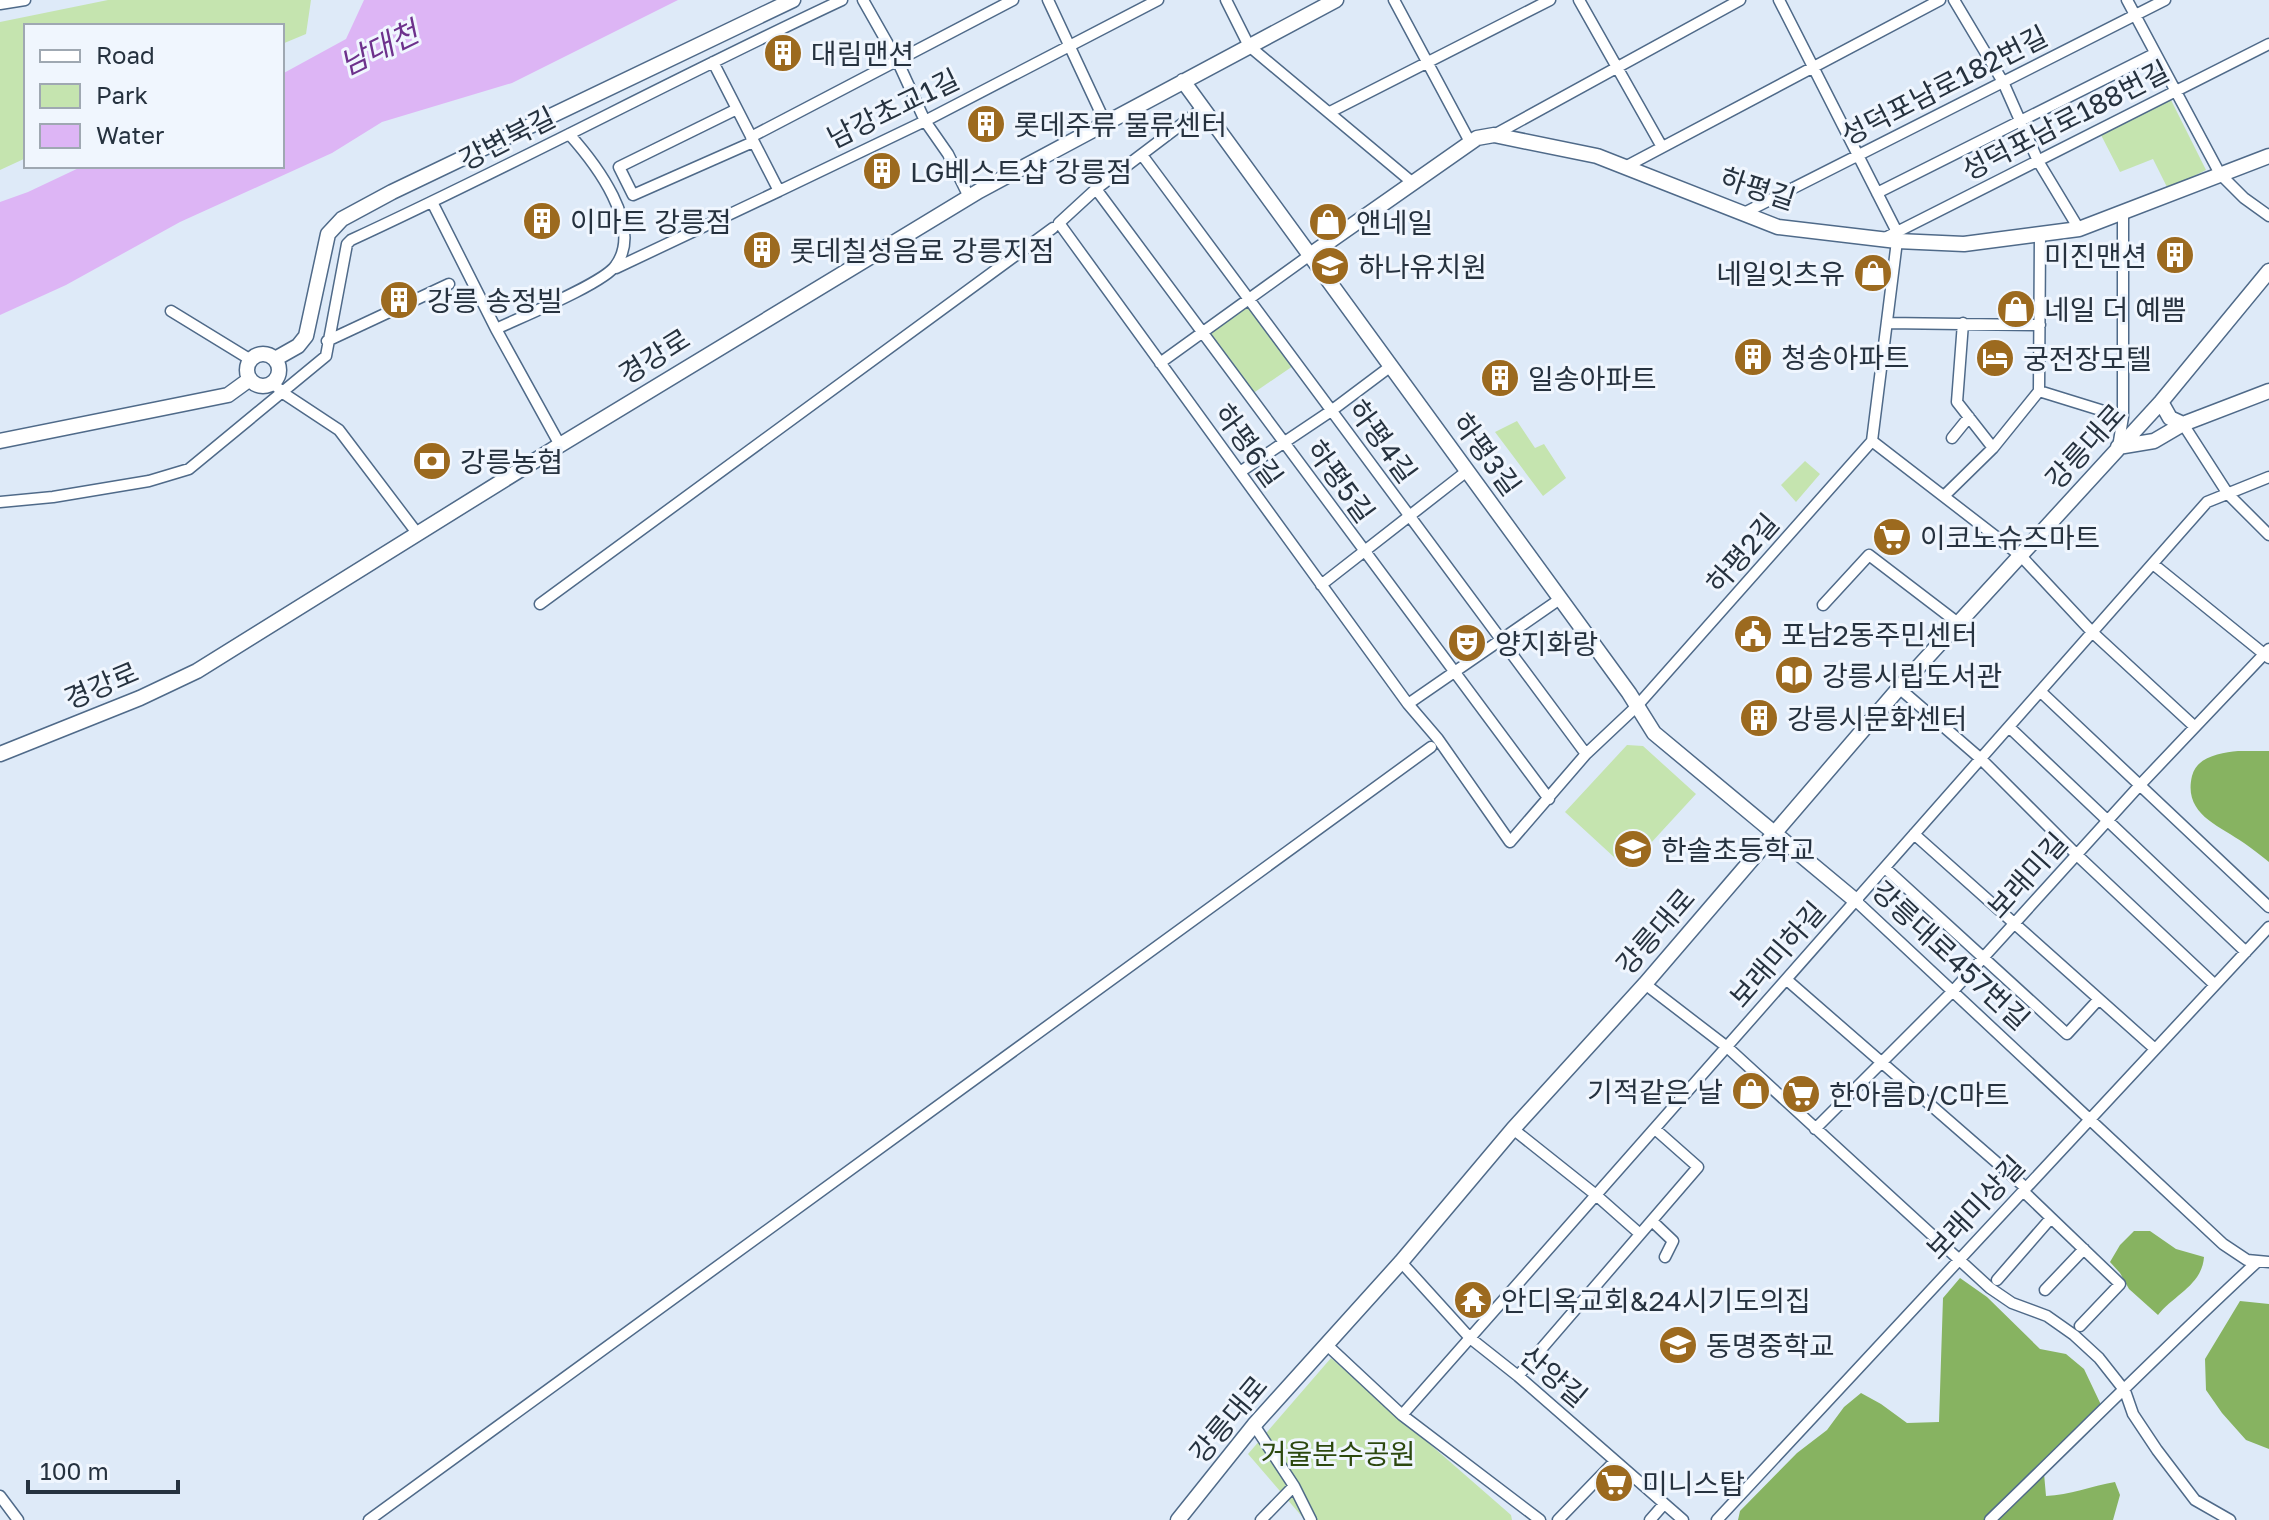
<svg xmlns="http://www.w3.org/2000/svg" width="2269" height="1520" viewBox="0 0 2269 1520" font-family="'Golos Text','Noto Sans KR',sans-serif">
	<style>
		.green { fill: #c5e4af }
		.forest { fill: #87b361 }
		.water { fill: #ddb5f5 }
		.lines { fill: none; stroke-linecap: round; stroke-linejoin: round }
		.street-casing { stroke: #4f6a89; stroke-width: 13 }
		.secondary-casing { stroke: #4f6a89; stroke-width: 17 }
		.street { stroke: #fff; stroke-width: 10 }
		.secondary { stroke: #fff; stroke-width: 14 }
		.labels { text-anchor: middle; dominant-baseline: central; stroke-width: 6; stroke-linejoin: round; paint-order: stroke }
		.poi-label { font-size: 28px; fill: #26323f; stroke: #f0f6fe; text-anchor: start }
		.street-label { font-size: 28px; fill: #26323f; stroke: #f0f6fe }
		.park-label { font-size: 28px; fill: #2c480e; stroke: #f0f6fe }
		.water-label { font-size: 30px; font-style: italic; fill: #6d318c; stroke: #f0f6fe }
	</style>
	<rect width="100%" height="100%" fill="#deeaf8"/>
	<path class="green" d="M108,0H311L306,34L282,44V26H26V158L0,170V22Z
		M2171,100L2206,170L2168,189L2153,159L2120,172L2101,135Z
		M1248,305L1293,366L1252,394L1209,335Z
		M1517,421L1535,448L1544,444L1566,478L1543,496L1495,432Z
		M1805,461L1820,474L1796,502L1781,485Z
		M1627,745L1643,746L1696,794L1627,869L1565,812Z
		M1331,1358L1511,1515L1512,1520H1305L1248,1454Z"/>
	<path class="forest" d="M2238,751H2269V862C2261,856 2253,849 2244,843C2218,825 2183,814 2192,776C2197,756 2221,753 2238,751Z
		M2134,1231H2150L2176,1249L2204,1257C2202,1285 2174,1295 2158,1315L2129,1289L2120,1273L2110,1262L2120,1245Z
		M1960,1278L1987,1297L2040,1349L2066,1354L2084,1369L2103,1409L2043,1462L2046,1496C2070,1495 2091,1486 2115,1482L2120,1495L2113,1520H1738L1740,1511L1797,1453L1827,1430L1844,1407L1861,1393L1881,1404L1907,1423L1939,1422L1943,1298Z
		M2240,1301L2269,1304V1449L2246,1440L2222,1413L2206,1390L2205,1359Z"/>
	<path class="water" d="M364,0H678L512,83L382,122L332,153L180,222L66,285L0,315V202L28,192L83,166H282V74L346,39Z"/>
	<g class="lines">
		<defs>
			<path id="street" d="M863,0L897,60L925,121L948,154L969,197
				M1048,0L1105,122
				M1226,0L1249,46L1413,183
				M1394,0L1470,142
				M1579,0L1662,147
				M1779,0L1897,232
				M1954,0L2003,82L2038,161L2079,229
				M2127,0L2220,174L2244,198L2269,216
				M0,4L25,0
				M713,62L779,191L925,121L1158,0
				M1203,108L1096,189L1059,223L1408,704L1438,739L1510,842L1586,754L1637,706L1872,441L1897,241
				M737,109L619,167L633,195L753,142
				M1330,112L1550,0
				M1494,135L1740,0
				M751,137L1013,0
				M1142,155L1586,754
				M1625,167L1940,0
				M1096,189L1549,799
				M1877,193L2154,54
				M432,202L496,329L560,445
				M1744,213L2165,0
				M1885,238L2269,44
				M616,268L779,191
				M171,311L251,360
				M1887,323L2040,325
				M1963,323L1957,402L1993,448
				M496,329C519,318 605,283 616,265C644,226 595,163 569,134
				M327,341L449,284
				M1160,363L1310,255
				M273,383L283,393L339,430L417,533
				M2039,391L2123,417
				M2183,424L2228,494L2269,535
				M1952,438L1969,417
				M1872,441L2021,556L2092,632L2195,727
				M2118,447L2123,417V212
				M1240,472L1331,411L1391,366
				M1944,496L1993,448L2039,391L2040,236
				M0,502L53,497L149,481L189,469L326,356L347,244L351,240C516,164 677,77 842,0
				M2153,564L2269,658
				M1321,585L1467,471
				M540,604L1053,228
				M1823,605L1869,555L1958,623
				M1899,688L1981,759L2078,856L2215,985
				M2041,692L2269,907
				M1408,704L1560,599
				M2009,727L2246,952
				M1914,834L2155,1049
				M1885,868L2067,1034L2099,999
				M1856,901L2223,1244L2247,1260L2269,1262
				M1787,980L2026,1188
				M1645,984L1727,1047L1990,1288L2012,1303L2047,1316L2074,1335L2099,1358L2125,1391L2133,1414L2157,1450L2195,1500L2230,1520
				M1513,1129L1596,1195L1640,1234
				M1815,1129L1953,991L2139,786L2269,649
				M2023,1191L2120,1284L2080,1326
				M1652,1221L1673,1241L1665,1257
				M1401,1262L1470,1338L1518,1376L1683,1520
				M1997,1280L2051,1218
				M2045,1290L2084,1249
				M1327,1345L1402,1415L1540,1520
				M1518,1376L1698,1167L1655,1129
				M1402,1415L2207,502L2269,477
				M1254,1425L1294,1486L1311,1520
				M0,1496L18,1520
				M369,1520L1431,747
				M1261,1520L1294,1486
				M1558,1520L1615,1461
				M1650,1520L1664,1504
				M1717,1520L2269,927
				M1990,1520C2079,1434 2166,1346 2257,1262"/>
			<path id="secondary" d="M1183,81L1629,693L1654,733L1856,901
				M1310,255L1477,138L1494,135L1597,156L1778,227L1897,241L1964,244L2079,229L2269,156
				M247 370a16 16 0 1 1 32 0a16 16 0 1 1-32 0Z
				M275,359L298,346L306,336L328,234L342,219L392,192L793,0
				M2161,402L2170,418L2183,424L2269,391
				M0,441L228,395L250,379
				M2118,447L2154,441L2183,424
				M0,754L140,698L197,671L560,445L979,191L1336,0
				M1178,1520L1254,1425L1401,1262L1513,1129L1645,984L1899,688L2161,402L2269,271"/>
		</defs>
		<use href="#street" class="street-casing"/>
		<use href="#secondary" class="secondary-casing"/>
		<use href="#street" class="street"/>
		<use href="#secondary" class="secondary"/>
	</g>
	<defs>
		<symbol id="building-disc" viewBox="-11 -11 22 22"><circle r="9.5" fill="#9c6a1f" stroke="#f0f6fe"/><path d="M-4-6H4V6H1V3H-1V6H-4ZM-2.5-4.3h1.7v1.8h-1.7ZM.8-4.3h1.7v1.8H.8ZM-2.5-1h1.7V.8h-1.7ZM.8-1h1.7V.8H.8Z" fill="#fff"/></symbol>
		<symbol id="shop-disc" viewBox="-11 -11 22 22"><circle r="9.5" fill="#9c6a1f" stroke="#f0f6fe"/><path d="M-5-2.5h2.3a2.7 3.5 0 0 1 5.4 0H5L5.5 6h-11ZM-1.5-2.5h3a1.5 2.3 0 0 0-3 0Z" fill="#fff"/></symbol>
		<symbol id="school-disc" viewBox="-11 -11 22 22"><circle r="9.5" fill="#9c6a1f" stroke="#f0f6fe"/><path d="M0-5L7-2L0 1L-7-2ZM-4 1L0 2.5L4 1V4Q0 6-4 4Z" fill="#fff"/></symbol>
		<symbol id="hotel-disc" viewBox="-11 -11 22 22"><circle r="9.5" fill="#9c6a1f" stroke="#f0f6fe"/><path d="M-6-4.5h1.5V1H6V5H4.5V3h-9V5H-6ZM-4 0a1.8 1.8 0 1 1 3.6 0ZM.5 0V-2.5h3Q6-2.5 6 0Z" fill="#fff"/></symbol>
		<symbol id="bank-disc" viewBox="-11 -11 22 22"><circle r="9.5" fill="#9c6a1f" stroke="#f0f6fe"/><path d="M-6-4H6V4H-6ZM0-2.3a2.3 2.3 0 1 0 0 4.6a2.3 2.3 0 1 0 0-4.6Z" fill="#fff"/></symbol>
		<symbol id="supermarket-disc" viewBox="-11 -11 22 22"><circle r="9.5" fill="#9c6a1f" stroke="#f0f6fe"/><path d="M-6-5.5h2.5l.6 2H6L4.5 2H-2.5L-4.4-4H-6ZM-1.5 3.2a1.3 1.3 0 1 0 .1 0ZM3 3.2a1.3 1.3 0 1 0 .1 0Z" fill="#fff"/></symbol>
		<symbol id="civic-disc" viewBox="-11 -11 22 22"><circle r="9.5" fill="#9c6a1f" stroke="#f0f6fe"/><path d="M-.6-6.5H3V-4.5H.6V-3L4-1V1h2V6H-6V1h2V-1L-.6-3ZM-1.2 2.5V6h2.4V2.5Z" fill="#fff"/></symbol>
		<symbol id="theatre-disc" viewBox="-11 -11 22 22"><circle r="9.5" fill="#9c6a1f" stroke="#f0f6fe"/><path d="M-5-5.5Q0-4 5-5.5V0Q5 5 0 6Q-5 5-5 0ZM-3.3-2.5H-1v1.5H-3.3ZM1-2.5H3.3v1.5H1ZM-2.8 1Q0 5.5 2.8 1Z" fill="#fff"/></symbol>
		<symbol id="library-disc" viewBox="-11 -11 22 22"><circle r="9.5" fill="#9c6a1f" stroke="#f0f6fe"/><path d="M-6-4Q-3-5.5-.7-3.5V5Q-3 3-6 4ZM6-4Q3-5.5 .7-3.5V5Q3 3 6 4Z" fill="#fff"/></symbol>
		<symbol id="temple-disc" viewBox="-11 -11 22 22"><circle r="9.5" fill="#9c6a1f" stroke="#f0f6fe"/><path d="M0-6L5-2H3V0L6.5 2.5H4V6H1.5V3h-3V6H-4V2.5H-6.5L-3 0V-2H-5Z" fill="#fff"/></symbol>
	</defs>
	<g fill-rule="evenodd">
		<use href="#building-disc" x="761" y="31" width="44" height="44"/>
		<use href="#building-disc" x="964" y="102" width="44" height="44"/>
		<use href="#building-disc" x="860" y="149" width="44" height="44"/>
		<use href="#building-disc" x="520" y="199" width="44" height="44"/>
		<use href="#shop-disc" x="1306" y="200" width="44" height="44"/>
		<use href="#building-disc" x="740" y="228" width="44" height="44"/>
		<use href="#building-disc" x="2153" y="233" width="44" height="44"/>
		<use href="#school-disc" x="1308" y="244" width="44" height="44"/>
		<use href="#shop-disc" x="1851" y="251" width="44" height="44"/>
		<use href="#building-disc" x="377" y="278" width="44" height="44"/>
		<use href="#shop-disc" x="1994" y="287" width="44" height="44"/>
		<use href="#building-disc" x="1731" y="335" width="44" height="44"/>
		<use href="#hotel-disc" x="1973" y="336" width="44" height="44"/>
		<use href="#building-disc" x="1478" y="356" width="44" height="44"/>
		<use href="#bank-disc" x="410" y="439" width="44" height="44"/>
		<use href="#supermarket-disc" x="1870" y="515" width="44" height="44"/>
		<use href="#civic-disc" x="1731" y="612" width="44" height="44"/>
		<use href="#theatre-disc" x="1445" y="621" width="44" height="44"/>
		<use href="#library-disc" x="1772" y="653" width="44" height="44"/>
		<use href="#building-disc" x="1737" y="696" width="44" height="44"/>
		<use href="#school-disc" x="1611" y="827" width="44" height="44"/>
		<use href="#shop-disc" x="1729" y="1069" width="44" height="44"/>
		<use href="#supermarket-disc" x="1779" y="1072" width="44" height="44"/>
		<use href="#temple-disc" x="1451" y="1278" width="44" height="44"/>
		<use href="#school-disc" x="1656" y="1323" width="44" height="44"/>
		<use href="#supermarket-disc" x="1592" y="1461" width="44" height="44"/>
	</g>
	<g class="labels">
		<g class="poi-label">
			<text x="811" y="53">대림맨션</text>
			<text x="1014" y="124">롯데주류 물류센터</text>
			<text x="910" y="171">LG베스트샵 강릉점</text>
			<text x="570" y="221">이마트 강릉점</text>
			<text x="1356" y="222">앤네일</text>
			<text x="790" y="250">롯데칠성음료 강릉지점</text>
			<text x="2147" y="255" text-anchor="end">미진맨션</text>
			<text x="1358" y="266">하나유치원</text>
			<text x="1845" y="273" text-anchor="end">네일잇츠유</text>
			<text x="427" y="300">강릉 송정빌</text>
			<text x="2044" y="309">네일 더 예쁨</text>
			<text x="1781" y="357">청송아파트</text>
			<text x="2023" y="358">궁전장모텔</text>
			<text x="1528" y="378">일송아파트</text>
			<text x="460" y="461">강릉농협</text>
			<text x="1920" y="537">이코노슈즈마트</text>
			<text x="1781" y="634">포남2동주민센터</text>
			<text x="1495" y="643">양지화랑</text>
			<text x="1822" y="675">강릉시립도서관</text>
			<text x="1787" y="718">강릉시문화센터</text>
			<text x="1661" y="849">한솔초등학교</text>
			<text x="1723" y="1091" text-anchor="end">기적같은 날</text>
			<text x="1829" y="1094">한아름D/C마트</text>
			<text x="1501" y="1300">안디옥교회&amp;24시기도의집</text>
			<text x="1706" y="1345">동명중학교</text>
			<text x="1642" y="1483">미니스탑</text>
		</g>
		<g class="street-label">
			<text transform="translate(1944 85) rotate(-27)">성덕포남로182번길</text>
			<text transform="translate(893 108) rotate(-26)">남강초교1길</text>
			<text transform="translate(2065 120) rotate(-27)">성덕포남로188번길</text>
			<text transform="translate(507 138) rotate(-27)">강변북길</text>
			<text transform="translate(1758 188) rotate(18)">하평길</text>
			<text transform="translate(654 356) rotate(-32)">경강로</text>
			<text transform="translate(1383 441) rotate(54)">하평4길</text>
			<text transform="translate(1249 445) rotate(54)">하평6길</text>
			<text transform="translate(2085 446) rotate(-48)">강릉대로</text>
			<text transform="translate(1487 454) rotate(54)">하평3길</text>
			<text transform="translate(1341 481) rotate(54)">하평5길</text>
			<text transform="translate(1742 553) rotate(-49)">하평2길</text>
			<text transform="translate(101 685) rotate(-23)">경강로</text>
			<text transform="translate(2027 875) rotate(-48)">보래미길</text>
			<text transform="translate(1655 931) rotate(-49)">강릉대로</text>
			<text transform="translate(1777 954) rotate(-49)">보래미하길</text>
			<text transform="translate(1951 955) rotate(43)">강릉대로457번길</text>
			<text transform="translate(1975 1207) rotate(-47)">보래미상길</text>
			<text transform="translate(1554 1376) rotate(40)">산양길</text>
			<text transform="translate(1228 1419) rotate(-50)">강릉대로</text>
		</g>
		<g class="park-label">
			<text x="1338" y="1453">거울분수공원</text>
		</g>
		<g class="water-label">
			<text transform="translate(379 48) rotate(-26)">남대천</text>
		</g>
	</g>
	<rect x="24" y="24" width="260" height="144" fill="#f0f6fe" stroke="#9fa8b2" stroke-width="2"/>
	<rect x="40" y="50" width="40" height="12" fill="#ffffff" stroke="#9fa8b2" stroke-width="2"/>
	<text x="96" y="64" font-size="24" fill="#26323f">Road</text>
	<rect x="40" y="84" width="40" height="24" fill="#c5e4af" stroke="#9fa8b2" stroke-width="2"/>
	<text x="96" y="104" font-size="24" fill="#26323f">Park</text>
	<rect x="40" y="124" width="40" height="24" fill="#ddb5f5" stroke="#9fa8b2" stroke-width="2"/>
	<text x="96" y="144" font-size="24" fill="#26323f">Water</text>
	<path d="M28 1480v12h150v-12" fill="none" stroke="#26323f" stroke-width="4"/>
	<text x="40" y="1480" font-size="24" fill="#26323f" stroke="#f0f6fe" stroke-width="6" paint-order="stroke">100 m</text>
</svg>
